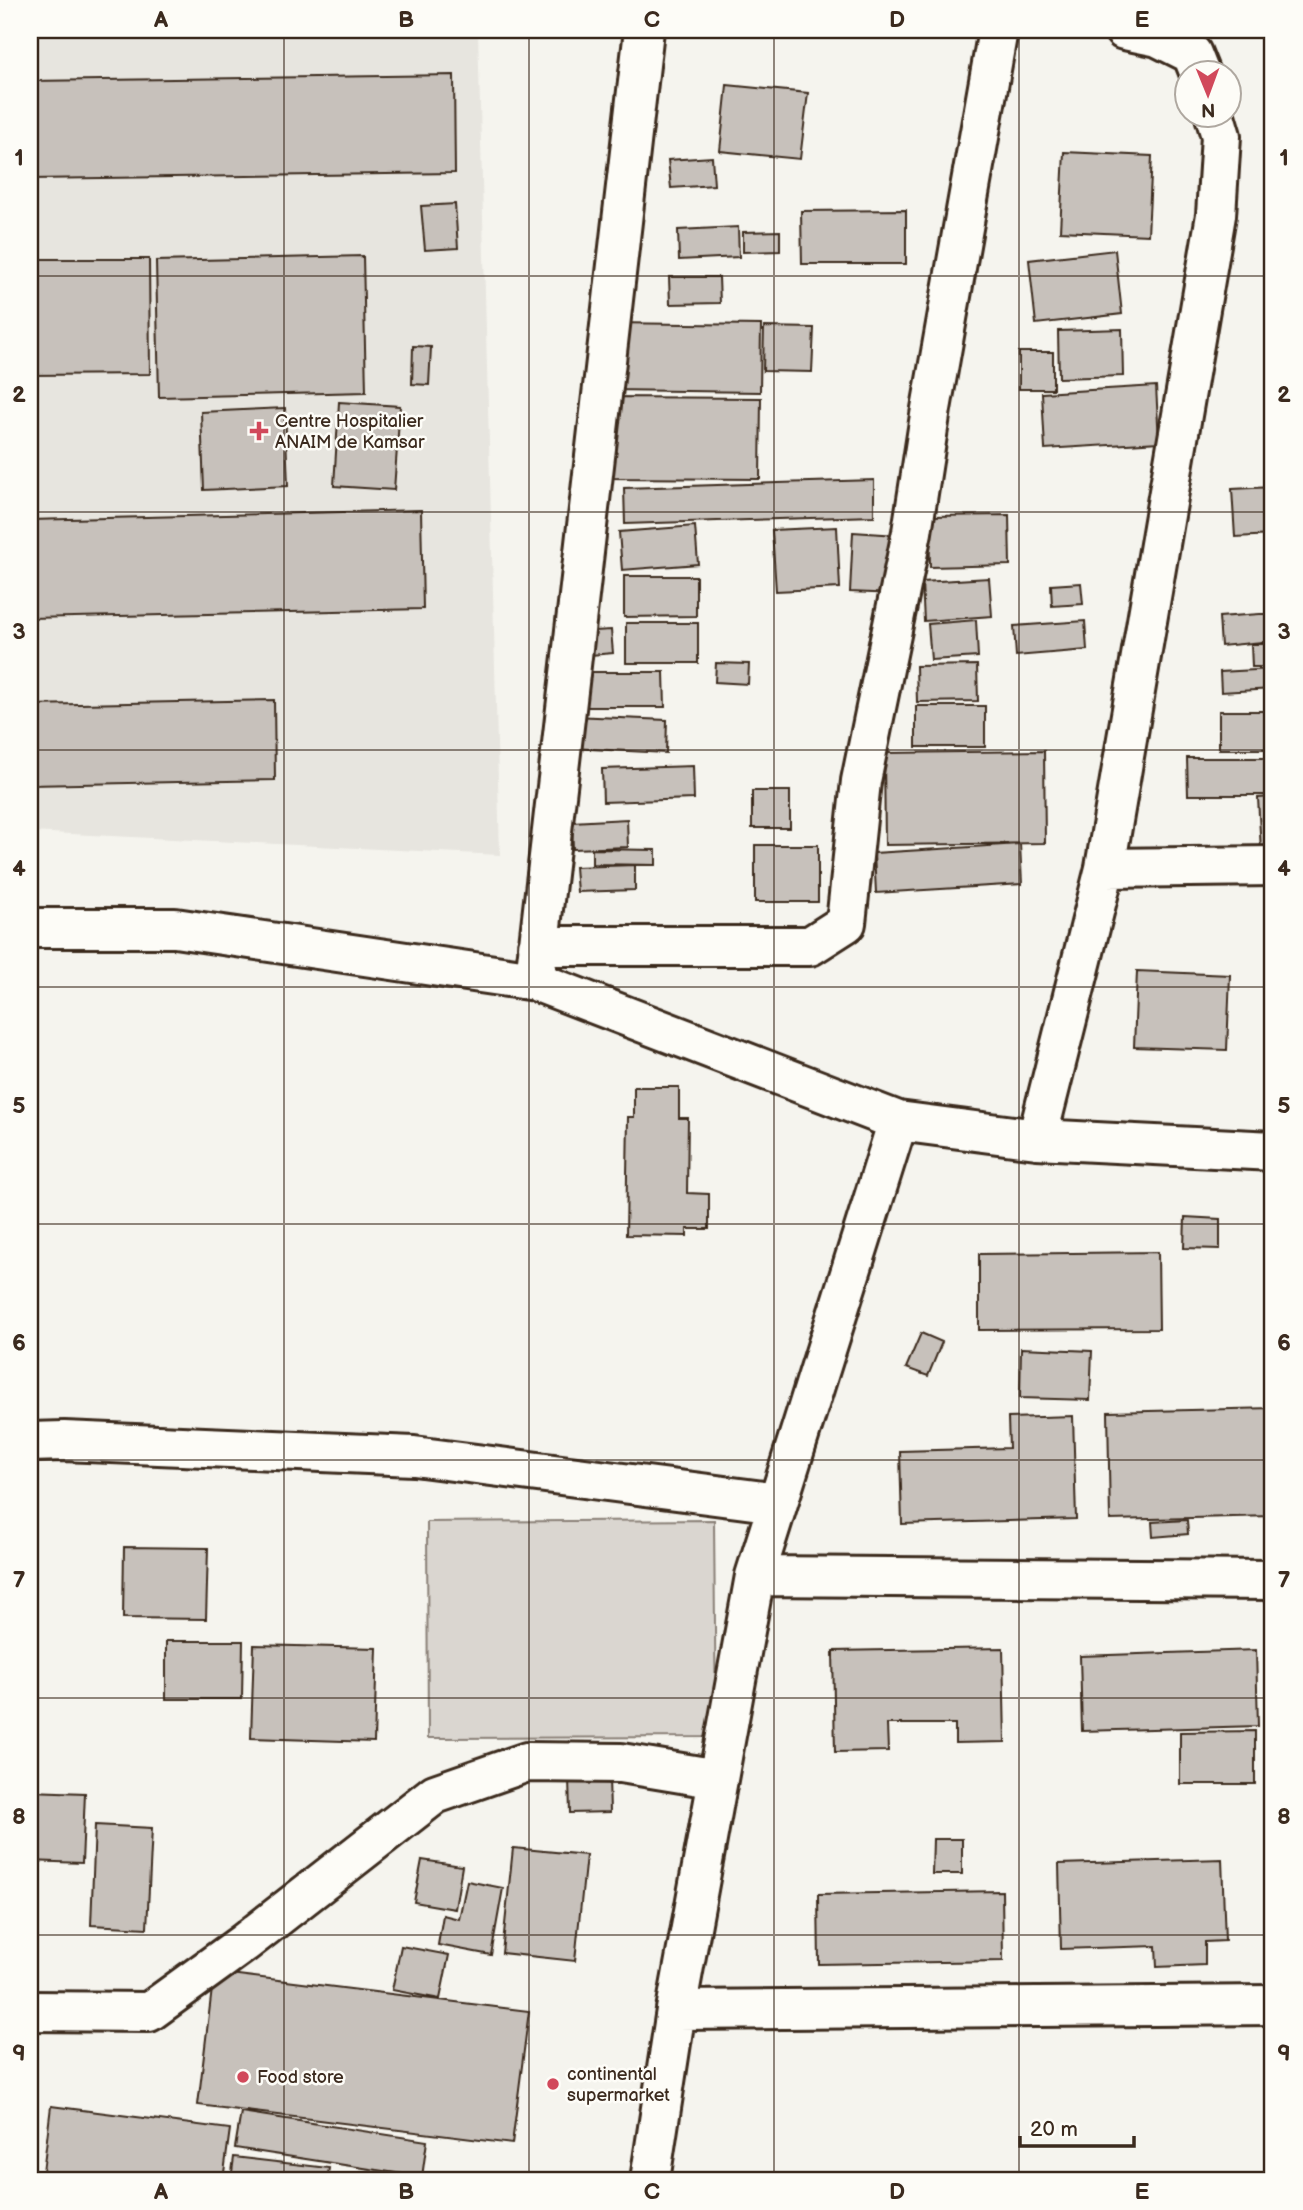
<svg xmlns="http://www.w3.org/2000/svg" width="1303" height="2210" viewBox="0 0 1303 2210" font-family="'Balsamiq Sans',sans-serif">
	<style>
		.built { fill: #e7e5df }
		.green { fill: #dad6d0; stroke: #8a8077; stroke-width: 2 }
		.building { fill: #c7c1bb; stroke: #3b2a1e; stroke-width: 2 }
		.lines { fill: none; stroke-linecap: round; stroke-linejoin: round }
		.minor-casing { stroke: #3b2a1e; stroke-width: 44 }
		.minor { stroke: #fdfcf7; stroke-width: 38 }
		.grid { fill: none; stroke: #3b2a1e; stroke-width: 2; stroke-opacity: 0.55 }
		.poi-dot { fill: #d1495b; stroke: #fdfcf7; stroke-width: 2.5 }
		.labels { text-anchor: middle; dominant-baseline: central; stroke-width: 5; stroke-linejoin: round; paint-order: stroke }
		.poi-label { font-size: 18px; fill: #3b2a1e; stroke: #fdfcf7; text-anchor: start }
		.neatline { fill: none; stroke: #3b2a1e; stroke-width: 2.5 }
		.grid-label { font-size: 23px; text-anchor: middle; font-weight: bold; fill: #3b2a1e }
	</style>
	<rect width="100%" height="100%" fill="#f5f4ee"/>
	<filter id="ink" filterUnits="userSpaceOnUse"><feTurbulence type="fractalNoise" baseFrequency=".0143" numOctaves="2"/><feDisplacementMap in="SourceGraphic" scale="14" xChannelSelector="R" yChannelSelector="G"/><feConvolveMatrix kernelMatrix="1 2 1 2 8 2 1 2 1" color-interpolation-filters="sRGB"/></filter>
	<g filter="url(#ink)">
		<path class="built" d="M30,30H478L500,855L30,832Z"/>
		<path class="green" d="M714,1520L716,1737L428,1738L427,1522Z"/>
		<path class="building" d="M454,75L455,173L30,179V81Z
			M727,85L808,93L800,159L720,151Z
			M1064,152L1152,156L1148,235L1060,231Z
			M712,157L714,185L671,188L668,160Z
			M455,204L458,248L425,250L421,206Z
			M906,210V264H802L801,211Z
			M738,227L739,257L679,260L678,230Z
			M780,231V251L743,252V232Z
			M1115,250L1122,314L1036,324L1029,260Z
			M363,256L366,392L159,397L156,261Z
			M30,259H149L150,374L30,375Z
			M669,277H719L720,303L670,304Z
			M612,323L761,325L760,392L611,390Z
			M764,327L814,328L812,372L763,371Z
			M1122,329L1123,376L1059,378L1058,331Z
			M413,346L431,347L429,385L412,384Z
			M1019,352H1053V389H1019Z
			M1156,386L1159,442L1045,449L1042,393Z
			M607,397L761,398L760,479L606,478Z
			M339,402L400,406L394,490L334,486Z
			M285,408L288,486L204,490L201,412Z
			M874,480V516L625,524L624,488Z
			M1273,487V535L1235,537L1232,489Z
			M421,510L423,609L30,618V520Z
			M1009,515L1010,565L930,567L929,516Z
			M695,526L698,564L622,570L619,532Z
			M837,527L840,588L776,591L772,530Z
			M853,532L897,535L895,594L850,592Z
			M624,576H696V616L624,617Z
			M989,578L992,616L924,621L922,582Z
			M1081,583L1083,604L1052,606L1051,585Z
			M1267,610H1273V651H1267Z
			M1273,613V641L1221,646L1219,617Z
			M976,620L978,657L931,660L928,624Z
			M1085,621L1087,650L1016,656L1014,626Z
			M626,623H698V663H626Z
			M611,630L613,653L579,656L577,632Z
			M1251,644H1273V667H1252Z
			M716,663L749,664L748,684L715,682Z
			M977,665L978,701L917,702L916,666Z
			M1273,669V689L1221,692L1220,672Z
			M581,672H664L665,707H581Z
			M274,700L275,780L30,785V705Z
			M916,706H985V747H916Z
			M1219,711H1273V749H1219Z
			M573,716L667,720L666,753L571,748Z
			M1044,751L1045,843L885,845L884,753Z
			M1187,758H1273V795H1188Z
			M693,766L694,799L603,802L602,769Z
			M752,791H790V828H752Z
			M1273,797V850L1261,851L1258,798Z
			M627,819L628,847L573,849L572,822Z
			M1020,844L1022,884L876,893L874,853Z
			M755,845H818V902H755Z
			M592,849L656,850V865L592,864Z
			M635,865V890L577,892L575,867Z
			M1137,971L1230,975L1227,1050L1134,1047Z
			M634,1087H679V1118H688L687,1193L709,1194V1229H687V1236L626,1235L628,1117H634Z
			M1185,1217L1220,1219V1249L1184,1248Z
			M1158,1252L1159,1329L979,1330V1254Z
			M921,1333L942,1342L928,1376L906,1368Z
			M1021,1348L1092,1351L1090,1400L1020,1398Z
			M1273,1408V1516L1110,1520L1108,1412Z
			M1073,1416L1076,1519L902,1524L900,1451L1009,1448L1008,1418Z
			M1187,1520L1188,1534L1153,1537L1152,1522Z
			M124,1547L208,1548L206,1619L123,1618Z
			M166,1641H243L242,1699H166Z
			M254,1645L377,1648L374,1742L251,1738Z
			M1003,1648L1005,1742L955,1743V1724H887L888,1751L835,1752L833,1651Z
			M1256,1650L1258,1726L1082,1731L1080,1656Z
			M1255,1731V1784H1180V1732Z
			M609,1777L610,1812L570,1813L569,1778Z
			M30,1791L85,1793L82,1863L30,1861Z
			M95,1825L152,1828L147,1928L91,1925Z
			M933,1839H962V1874H932Z
			M513,1848L586,1855L575,1961L502,1953Z
			M1222,1859L1225,1941L1205,1942V1965L1157,1967L1156,1946L1061,1949L1059,1864Z
			M422,1860L462,1866L455,1909L414,1902Z
			M467,1881L503,1888L491,1955L438,1945L443,1915L459,1919Z
			M1002,1891L1003,1961L819,1964L818,1894Z
			M401,1946L449,1955L440,1999L392,1990Z
			M214,1972L529,2011L512,2144L198,2105Z
			M51,2106L230,2129L223,2180H42Z
			M241,2112L427,2141L422,2177L235,2148Z
			M234,2157L329,2168L327,2180H231Z
			M735,2178L767,2179V2180H735Z"/>
		<g class="lines">
			<defs>
				<path id="minor" d="M1124,30L1158,37L1192,54L1200,74
					M1105,868L1273,866
					M30,928H175L535,981L898,1121L1037,1139L1273,1151
					M538,946H810L846,923L861,781L912,532L931,409L998,30
					M536,970L644,30
					M1037,1139L1105,868L1216,215L1221,136L1215,116
					M30,1442L64,1441L414,1456L778,1503
					M755,1576L1273,1580
					M676,2010L1273,2005
					M30,2011L149,2012L244,1943L435,1794L527,1762L621,1763L718,1779
					M650,2180L676,2010L755,1576L898,1121"/>
			</defs>
			<use href="#minor" class="minor-casing"/>
			<use href="#minor" class="minor"/>
		</g>
	</g>
	<path class="grid" d="M284,30V2180M529,30V2180M774,30V2180M1019,30V2180M30,276H1273M30,512H1273M30,750H1273M30,987H1273M30,1224H1273M30,1460H1273M30,1698H1273M30,1935H1273"/>
	<g class="poi-dot">
		<path d="M255.5 420.5h7v7h7v7h-7v7h-7v-7h-7v-7h7z"/>
		<circle cx="243" cy="2077" r="7"/>
		<circle cx="553" cy="2084" r="7"/>
	</g>
	<g class="labels">
		<g class="poi-label">
			<text x="275" y="421">Centre Hospitalier<tspan x="275" dy="21">ANAIM de Kamsar</tspan></text>
			<text x="567" y="2074">continental<tspan x="567" dy="21">supermarket</tspan></text>
			<text x="257" y="2077">Food store</text>
		</g>
	</g>
	<rect width="1303" height="2210" fill="none" stroke="#fdfcf7" stroke-width="77"/>
	<g transform="translate(1208 94) rotate(179)"><circle r="33" fill="#fdfcf7" stroke="#afa8a0" stroke-width="2"/>
	<path d="M0-5L12 26L0 18L-12 26Z" fill="#d1495b"/>
	<text y="-10" font-size="19" font-weight="bold" text-anchor="middle" fill="#3b2a1e">N</text>
	</g>
	<path d="M1020 2136v10h114v-10" fill="none" stroke="#3b2a1e" stroke-width="3.5"/>
	<text x="1030" y="2136" font-size="21" fill="#3b2a1e" stroke="#fdfcf7" stroke-width="5" paint-order="stroke">20 m</text>
	<rect x="38" y="38" width="1226" height="2134" class="neatline"/>
	<g class="grid-label">
		<text x="161" y="27">A</text>
		<text x="406" y="27">B</text>
		<text x="652" y="27">C</text>
		<text x="897" y="27">D</text>
		<text x="1142" y="27">E</text>
		<text x="19" y="165">1</text>
		<text x="1284" y="165">1</text>
		<text x="19" y="402">2</text>
		<text x="1284" y="402">2</text>
		<text x="19" y="639">3</text>
		<text x="1284" y="639">3</text>
		<text x="19" y="876">4</text>
		<text x="1284" y="876">4</text>
		<text x="19" y="1113">5</text>
		<text x="1284" y="1113">5</text>
		<text x="19" y="1350">6</text>
		<text x="1284" y="1350">6</text>
		<text x="19" y="1587">7</text>
		<text x="1284" y="1587">7</text>
		<text x="19" y="1824">8</text>
		<text x="1284" y="1824">8</text>
		<text x="19" y="2061">9</text>
		<text x="1284" y="2061">9</text>
		<text x="161" y="2199">A</text>
		<text x="406" y="2199">B</text>
		<text x="652" y="2199">C</text>
		<text x="897" y="2199">D</text>
		<text x="1142" y="2199">E</text>
	</g>
</svg>
